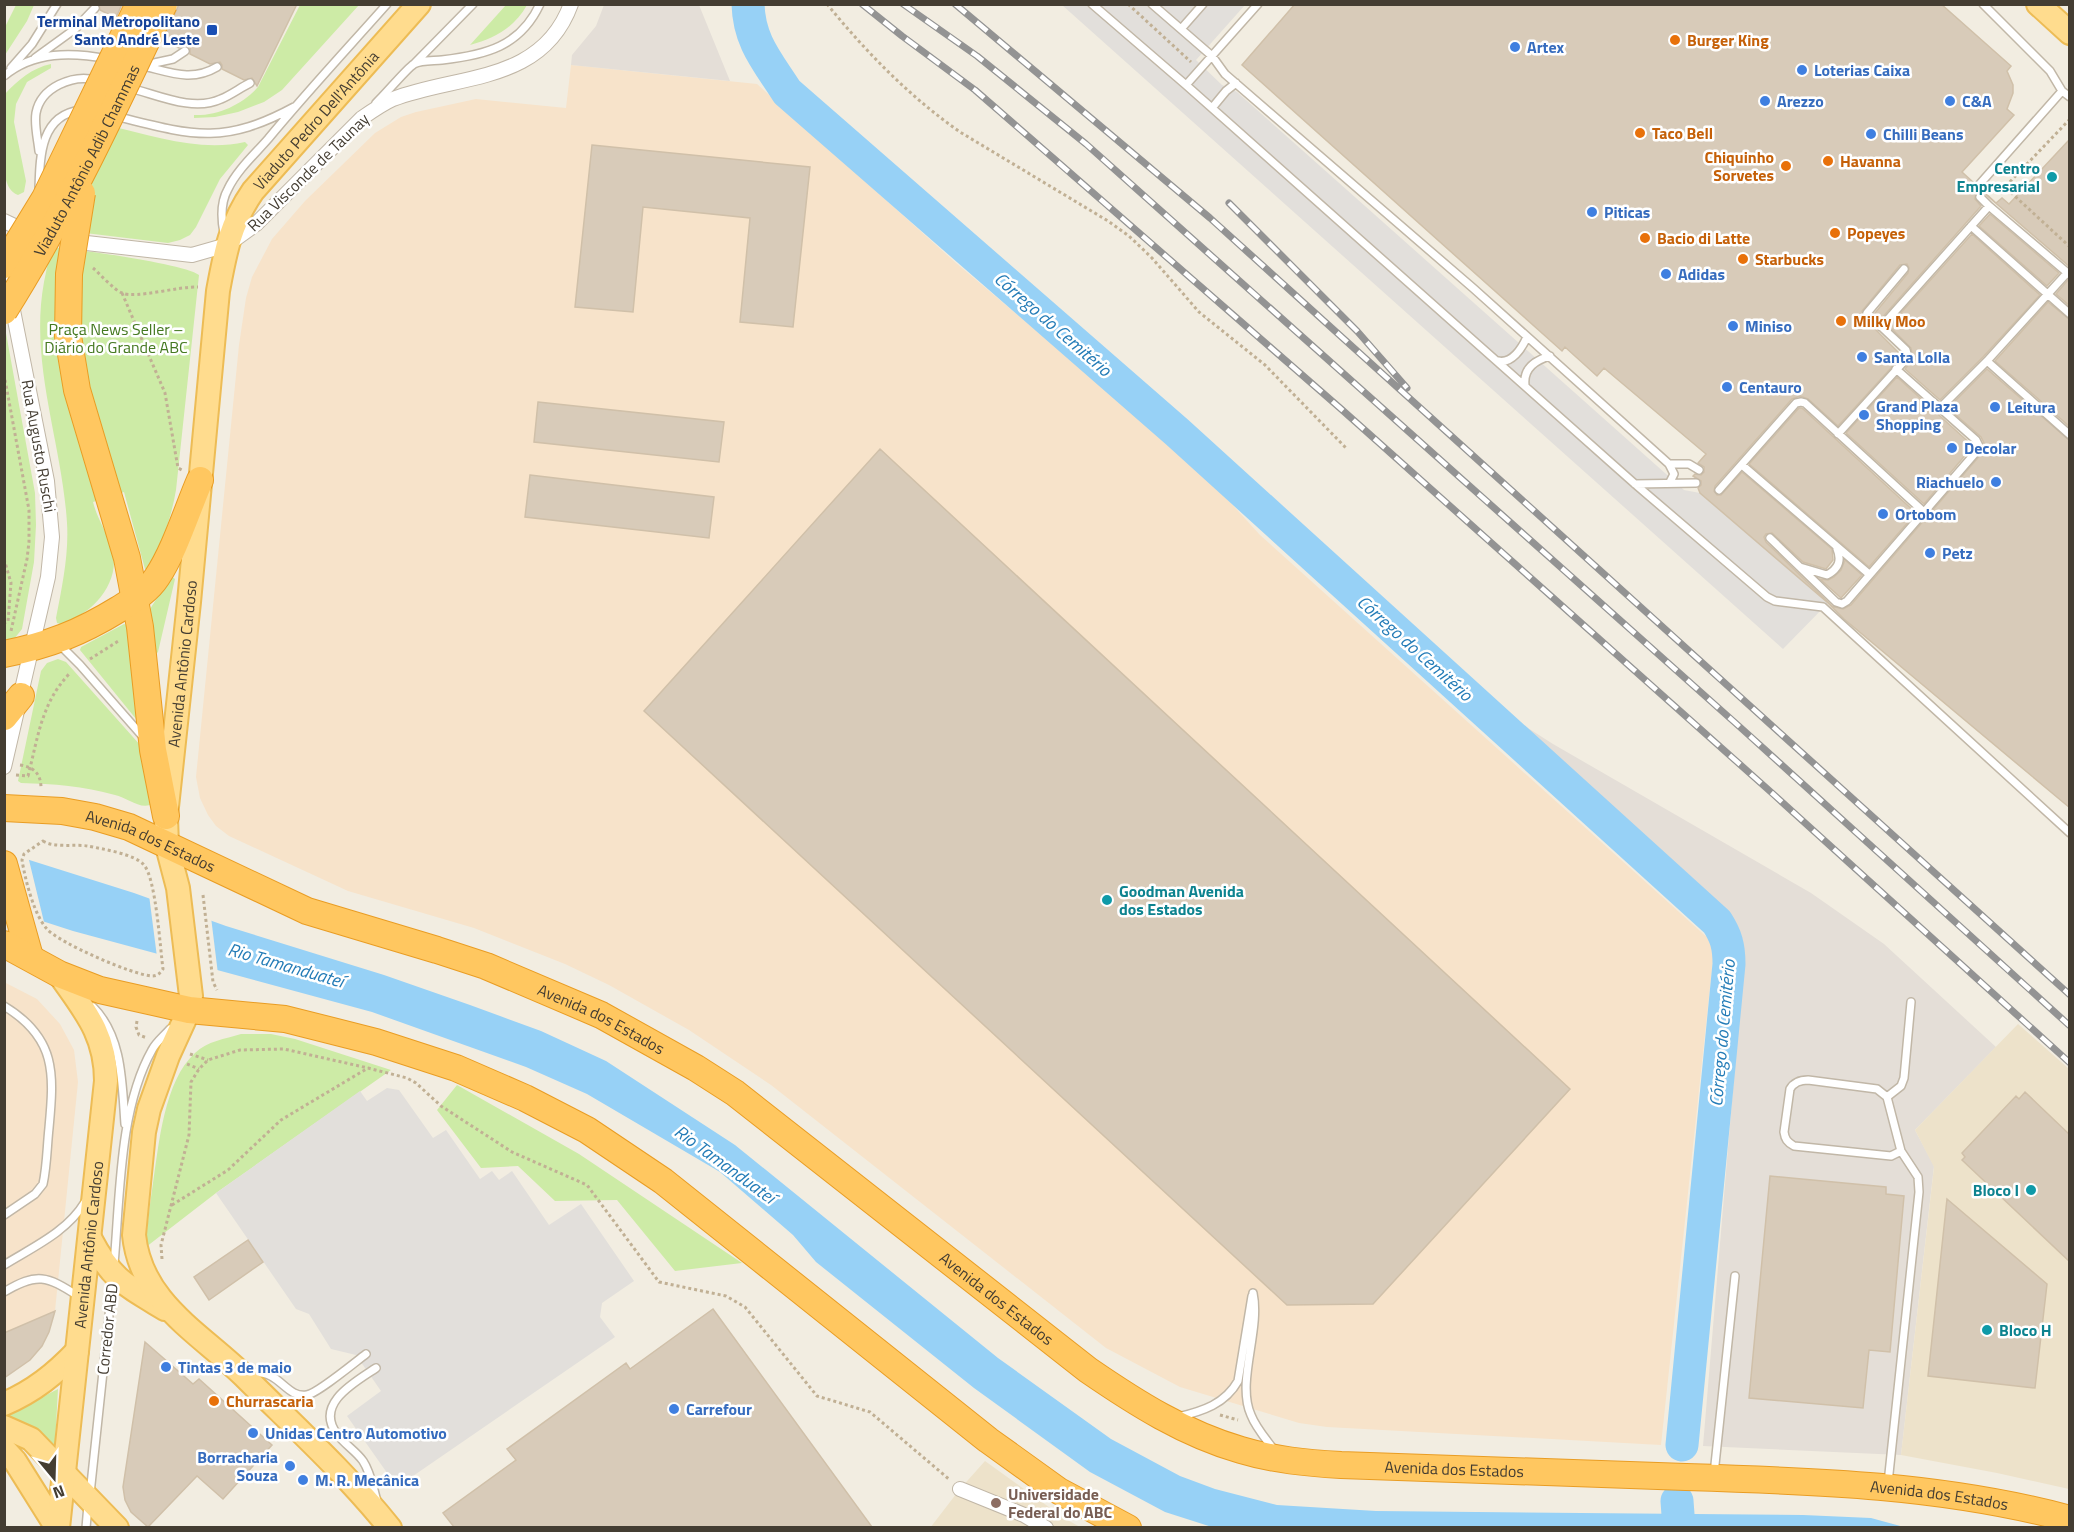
<svg xmlns="http://www.w3.org/2000/svg" width="2074" height="1532" viewBox="0 0 2074 1532" font-family="'Titillium Web',sans-serif">
	<style>
		.commercial { fill: #f7e3ca }
		.industrial { fill: #e4ded7 }
		.education { fill: #ede2ca }
		.green { fill: #cdeba6 }
		.parking { fill: #e2dfdb }
		.water { fill: #97d1f6 }
		.pier { fill: #f2ede1 }
		.lines { fill: none; stroke-linecap: round; stroke-linejoin: round }
		.river { stroke: #97d1f6; stroke-width: 33 }
		.building { fill: #d8cbb9; stroke: #d0c0a9; stroke-width: 1.5 }
		.lane-casing { stroke: #c1b7a7; stroke-width: 10 }
		.street-casing { stroke: #c1b7a7; stroke-width: 16 }
		.primary-casing { stroke: #edbc55; stroke-width: 26 }
		.highway-casing { stroke: #e99d24; stroke-width: 28 }
		.path { stroke: #c1b094; stroke-width: 3; stroke-dasharray: 3 3; stroke-linecap: butt }
		.lane { stroke: #fff; stroke-width: 7 }
		.street { stroke: #fff; stroke-width: 14 }
		.primary { stroke: #ffdc8e; stroke-width: 22 }
		.highway { stroke: #ffc760; stroke-width: 26 }
		.rail-casing { stroke: #939393; stroke-width: 7 }
		.rail { stroke: #fff; stroke-width: 4.5; stroke-dasharray: 14; stroke-linecap: butt }
		.highway-bridge-casing { stroke: #e99d24; stroke-width: 28; stroke-linecap: butt }
		.highway-bridge { stroke: #ffc760; stroke-width: 26 }
		.transit-dot { fill: #1a4fb4; stroke: #fff; stroke-width: 2 }
		.food-dot { fill: #e8710a; stroke: #fff; stroke-width: 2 }
		.shop-dot { fill: #3f7fe0; stroke: #fff; stroke-width: 2 }
		.culture-dot { fill: #0f9aa8; stroke: #fff; stroke-width: 2 }
		.education-dot { fill: #8d6e63; stroke: #fff; stroke-width: 2 }
		.labels { text-anchor: middle; dominant-baseline: central; stroke-width: 5; stroke-linejoin: round; paint-order: stroke }
		.transit-label { font-size: 16px; font-weight: bold; fill: #164399; stroke: #fff; text-anchor: end }
		.food-label { font-size: 16px; font-weight: bold; fill: #c56008; stroke: #fff; text-anchor: start }
		.shop-label { font-size: 16px; font-weight: bold; fill: #366cbe; stroke: #fff; text-anchor: start }
		.street-label { font-size: 16px; fill: #443d32; stroke: #fff }
		.culture-label { font-size: 16px; font-weight: bold; fill: #0d838f; stroke: #fff; text-anchor: end }
		.park-label { font-size: 16px; fill: #457921; stroke: #fff }
		.education-label { font-size: 16px; font-weight: bold; fill: #785e54; stroke: #fff; text-anchor: start }
		.water-label { font-size: 18px; font-style: italic; fill: #247cb7; stroke: #fff }
	</style>
	<rect width="100%" height="100%" fill="#f2ede1"/>
	<path class="commercial" d="M571,65L757,84L956,263L1196,465L1260,535L1710,940L1714,950L1661,1445L1327,1427L1299,1423L1180,1387L1106,1348L771,1085L689,1030L609,985L565,964L474,928L348,891L229,836L216,826L208,815L200,798L196,777L239,345L246,298L252,277L272,239L305,201L375,133L401,117L416,112L476,99L566,108Z
		M4,982L37,999L60,1024L74,1050L78,1082L55,1311L49,1332L42,1346L30,1360L5,1376Z"/>
	<path class="industrial" d="M604,5H699L730,81L571,65L572,55L596,26Z
		M1517,721L1553,744L1811,893L1884,944L1996,1047L1915,1130L1934,1166L1901,1455L1703,1446L1744,958L1743,940L1730,919L1698,883Z"/>
	<path class="education" d="M2018,1024L2069,1069V1489L1997,1473L1901,1455L1934,1167L1915,1130Z
		M985,1461L1064,1518L1080,1527L930,1528L960,1489Z"/>
	<path class="green" d="M16,5H34L27,21L5,55V27Z
		M300,5H359L282,90L264,102L238,112L215,117L194,118V115C218,116 243,104 258,87Z
		M506,5H527C514,28 495,38 470,45Z
		M51,64V68L27,82L16,104L14,122L26,181L24,192L18,195C10,192 7,185 5,176V94C18,80 32,68 51,64Z
		M110,126C154,136 200,152 245,142L248,145L220,179L196,227L190,235L180,240L168,243L52,229Z
		M56,248C78,249 185,264 199,275L176,490C171,519 162,543 149,569H145L124,492L93,502C97,518 106,531 111,546C124,580 92,616 60,624L57,623L56,618C62,587 69,554 67,523C62,442 29,364 44,282C47,270 47,258 56,248Z
		M4,322L35,493L36,525L34,562L22,629L14,639L4,642Z
		M171,576L175,579L158,652L155,655L150,609Z
		M124,624L127,625L140,720L136,719L80,650L81,647Z
		M58,659L66,662L141,746L151,798L150,805C139,809 126,797 115,795C83,786 54,784 21,783L18,781L41,671L47,663Z
		M241,1034H271L295,1039L391,1070L216,1193L146,1247C147,1225 150,1204 153,1183C159,1144 164,1081 195,1053C207,1041 225,1039 241,1034Z
		M457,1085L579,1154L742,1263L675,1271L617,1200L555,1201L518,1166L481,1168L437,1110Z
		M58,1389L55,1445L30,1426L7,1415Z"/>
	<path class="parking" d="M1062,5H1245L1196,60L1222,85L1237,92L1684,490L1700,493L1828,603L1783,649Z
		M387,1088L399,1090L433,1138L446,1130L480,1179L492,1171L499,1180L512,1171L549,1225L581,1204L634,1281L602,1303L600,1317L615,1337L397,1487L347,1416L381,1391L356,1355L331,1349L309,1314L296,1309L216,1193L360,1091L367,1101Z"/>
	<path class="water" d="M4,852L134,893L226,926L384,975L470,1005L541,1031L606,1061L735,1145L998,1358L1111,1439L1180,1476L1215,1489L1277,1505L1376,1511L1803,1515L1871,1518L1904,1527L1215,1528L1165,1512L1090,1472L974,1388L816,1262L793,1235L720,1172L587,1094L526,1067L372,1012L73,931L5,909Z"/>
	<path class="pier" d="M4,849L28,856L44,922L4,912Z
		M149,895L211,917L218,974L157,957Z"/>
	<g class="lines">
		<path class="river" d="M748,4C749,42 768,62 787,92L1177,432L1717,922C1726,936 1729,946 1729,964L1682,1445
			M1677,1501L1679,1528"/>
	</g>
	<path class="building" d="M99,4H122L116,18L100,10Z
		M179,4H297L257,86L252,78L244,80L222,69V65L220,62L210,64L190,54V48L187,46L179,48L163,41Z
		M1295,4H1941L2011,66L2007,71L2013,85V93L2007,109L2014,115L1962,172L1974,183L1973,187L1975,191L1982,190L1996,203L2002,198L2009,204L2070,139V267L1984,193H1976L1975,199L1981,206L1881,319L1875,313L1908,273L1909,268L1907,264L1900,265L1862,311L1863,317L1902,356L1838,426L1808,399L1800,396L1792,399L1715,486L1714,491L1717,495H1721L1742,472L1832,549L1833,560L1826,569L1803,562L1772,533L1766,534L1764,537L1766,542L1832,606L1843,609L1851,605L1982,453L1985,445L1981,437L1948,408L1987,369L2070,441V808L1844,619L1828,603L1700,493L1698,488L1701,485V481L1693,476L1695,474L1701,475L1704,472V467L1698,463L1706,454L1604,368L1597,376L1565,347L1562,351L1242,65Z
		M592,145L810,167L793,327L740,322L750,218L643,207L633,312L575,307Z
		M1990,214L2059,273L2047,286L1979,226Z
		M1972,234L2040,295L1983,357L1940,400L1905,369L1913,359L1911,348L1889,326Z
		M2068,280L2070,281V306L2056,294Z
		M2048,302L2070,320V427L1995,361Z
		M1897,377L1973,446L1924,504L1846,433Z
		M538,402L724,422L719,462L534,442Z
		M1799,408H1802L1916,513L1869,567L1749,464Z
		M880,449L1570,1089L1373,1304L1287,1305L644,711Z
		M530,475L714,497L709,538L525,517Z
		M1845,560L1862,575L1841,598L1820,579L1828,580L1834,577L1841,570Z
		M2025,1092L2070,1135V1262L1962,1160L1965,1157L1962,1153L2016,1096L2019,1099Z
		M1770,1176L1886,1187V1194L1904,1196L1890,1352L1869,1350L1863,1408L1749,1398Z
		M1947,1199L2047,1284L2035,1388L1928,1376Z
		M248,1240L263,1262L209,1300L194,1277Z
		M713,1309L872,1527H454L443,1513L516,1460L507,1449L626,1363L630,1369Z
		M55,1311L49,1332L42,1346L30,1360L4,1378V1333Z
		M145,1342L193,1384L199,1379L272,1445L223,1499L197,1476L148,1527L131,1512L125,1500L123,1487Z"/>
	<g class="lines">
		<defs>
			<path id="lane" d="M1092,4L1186,85L1635,484L1767,597L1775,601L1823,607L2070,833
				M1152,4L1212,56L1225,74L1473,288L1669,464L1674,474L1670,482
				M1983,4L2050,71L2062,91L2070,97
				M1181,29L1203,4
				M35,58L75,29L95,8
				M415,63L473,4
				M139,65C168,71 190,83 217,67
				M145,65L173,59L185,51
				M11,68L32,44L57,4
				M4,76C34,51 72,52 108,59
				M1186,85L1258,4
				M130,88C158,95 193,112 221,99C231,95 240,88 250,83
				M376,103C385,95 406,69 414,64C421,60 434,61 442,60C485,55 520,47 540,4
				M1212,108L1226,91L1236,83
				M115,116C191,135 222,146 294,107
				M39,151C38,140 34,125 36,113C41,87 73,74 96,80
				M1978,186L2062,91
				M39,189C40,157 40,115 81,110
				M1980,197L1989,206
				M1971,226L2070,314
				M224,233C221,218 220,203 228,189C237,170 255,154 268,139C306,93 347,49 387,4
				M1881,327L1989,206L2070,275
				M1498,361C1512,364 1522,348 1527,337
				M1987,361L2070,435
				M1525,385C1523,368 1536,360 1550,356
				M1941,407L1987,361L2067,273
				M1838,434L1908,357L1906,350L1867,313L1904,269
				M1669,464H1689L1699,470
				M1742,465L1869,574
				M1635,484L1696,483
				M1719,490L1796,403L1801,402L1805,403L1924,512
				M1770,538L1836,602L1842,604L1847,601L1977,451L1979,446L1976,440L1896,369
				M1800,567L1827,575C1838,569 1842,561 1837,549
				M59,644L80,665L144,738
				M4,1006C57,1038 54,1074 49,1128C47,1146 47,1166 43,1184L35,1194L4,1215
				M93,1007C123,1037 122,1085 125,1124
				M1887,1097L1901,1086L1904,1078L1911,1002
				M114,1264C120,1198 119,1108 152,1050C156,1042 164,1036 170,1029
				M4,1265C33,1247 67,1232 85,1202
				M4,1292C37,1272 47,1276 78,1296
				M1253,1293C1261,1330 1236,1382 1251,1415C1256,1428 1266,1439 1274,1450
				M376,1368C355,1382 314,1404 337,1434C344,1444 356,1451 363,1461C371,1473 373,1488 377,1501
				M247,1373C255,1372 263,1372 271,1376C283,1382 292,1398 307,1395C318,1393 354,1363 366,1354
				M1178,1417C1203,1411 1225,1404 1238,1381L1252,1296
				M1714,1474L1735,1276
				M1888,1483L1919,1192L1918,1177L1901,1151L1887,1097L1877,1089L1808,1080C1800,1080 1794,1082 1790,1089L1784,1132C1785,1139 1787,1142 1794,1146L1891,1156L1901,1151
				M90,1494L113,1278
				M86,1528L88,1505"/>
			<path id="street" d="M4,221L29,233
				M69,241L192,255L227,245L256,224L362,118C372,111 382,104 393,99C458,74 542,84 571,4
				M4,265L47,481L52,537L48,577L4,767
				M960,1489L1024,1515L1046,1528"/>
			<g id="primary">
				<path d="M2038,4L2070,33"/>
				<path d="M90,1238C112,1280 125,1285 165,1309"/>
				<path d="M4,1404C34,1391 55,1374 77,1351"/>
				<path d="M4,1427L31,1439L117,1528"/>
				<path d="M4,1449L15,1461L57,1528"/>
				<path id="s1" d="M58,1528L106,1081C106,1034 84,1010 59,974"/>
				<path id="s2" d="M390,1528C346,1473 293,1425 244,1376C200,1333 141,1303 134,1235L144,1132L149,1109L168,1056L189,1010L191,996L178,888L167,846L166,816L189,602L218,291C225,253 230,224 253,191L419,4"/>
			</g>
			<g id="highway">
				<path d="M68,336L77,390L127,558L140,627L153,750L166,816"/>
				<path d="M4,654C49,645 80,633 119,609C133,600 148,591 157,577C175,550 187,510 200,480"/>
				<path d="M4,717L21,696"/>
				<path id="s3" d="M4,808L62,811L95,817L129,827L307,911L437,950L486,966L601,1015L696,1068L735,1093L1088,1370C1136,1403 1185,1434 1241,1450C1274,1460 1307,1463 1341,1465C1456,1469 1571,1473 1686,1477C1815,1481 1944,1485 2070,1519"/>
				<path d="M4,864L30,957"/>
				<path d="M4,944L59,974L100,990L189,1010L285,1019L376,1042L456,1068L525,1098L587,1130L663,1181L988,1440L1059,1491L1128,1528"/>
			</g>
		</defs>
		<use href="#lane" class="lane-casing"/>
		<use href="#street" class="street-casing"/>
		<use href="#primary" class="primary-casing"/>
		<use href="#highway" class="highway-casing"/>
		<path class="path" d="M827,4C866,52 910,97 960,132L1108,221L1129,236L1152,258L1199,312L1265,365L1346,448
			M1128,4L1191,62
			M2070,119L2005,187L2070,247
			M93,268C100,274 114,290 122,293C136,299 179,286 198,287
			M122,293L165,393L178,468L182,470
			M4,374L29,510V542L27,559L11,631
			M4,559L11,583L8,622L4,623
			M90,659L120,640
			M20,765C34,767 41,774 41,788
			M16,775L28,776C38,738 41,703 70,673
			M43,841C54,848 74,844 88,846C102,849 135,854 144,865C156,879 160,947 163,969C160,973 158,976 152,976C133,975 59,943 47,929C34,915 25,879 22,860L24,854Z
			M203,895L213,982L217,990
			M137,1021L136,1027L139,1035L147,1038
			M190,1054L208,1060
			M187,1064L199,1069
			M172,1205L228,1170L281,1120L368,1068
			M162,1259L161,1245L189,1135L191,1082L199,1069L208,1060L240,1050L284,1049L368,1068L407,1078L416,1083L441,1106L512,1152L587,1185L659,1282L726,1296L745,1307L817,1396L870,1412L950,1480
			M1220,1415L1238,1420"/>
		<use href="#lane" class="lane"/>
		<use href="#street" class="street"/>
		<use href="#primary" class="primary"/>
		<use href="#highway" class="highway"/>
		<defs>
			<path id="rail" d="M862,4L902,36L975,90L1340,408L1772,793L2070,1063
				M903,4L977,56L1086,144L1741,728L2070,1026
				M955,4L1210,218L2070,995
				M1229,203L1357,331L1407,388"/>
		</defs>
		<use href="#rail" class="rail-casing"/>
		<use href="#rail" class="rail"/>
		<defs>
			<g id="highway-bridge">
				<path d="M4,265L45,198L139,4"/>
				<path id="s4" d="M4,311C66,213 114,109 164,4"/>
				<path d="M68,336L69,274L82,193"/>
			</g>
		</defs>
		<use href="#highway-bridge" class="highway-bridge-casing"/>
		<use href="#highway-bridge" class="highway-bridge"/>
	</g>
	<rect class="transit-dot" x="206" y="24" width="12" height="12" rx="3"/>
	<g class="food-dot">
		<circle cx="1675" cy="40" r="6"/>
		<circle cx="1640" cy="133" r="6"/>
		<circle cx="1828" cy="161" r="6"/>
		<circle cx="1786" cy="166" r="6"/>
		<circle cx="1835" cy="233" r="6"/>
		<circle cx="1645" cy="238" r="6"/>
		<circle cx="1743" cy="259" r="6"/>
		<circle cx="1841" cy="321" r="6"/>
		<circle cx="214" cy="1401" r="6"/>
	</g>
	<g class="shop-dot">
		<circle cx="1515" cy="47" r="6"/>
		<circle cx="1802" cy="70" r="6"/>
		<circle cx="1765" cy="101" r="6"/>
		<circle cx="1950" cy="101" r="6"/>
		<circle cx="1871" cy="134" r="6"/>
		<circle cx="1592" cy="212" r="6"/>
		<circle cx="1666" cy="274" r="6"/>
		<circle cx="1733" cy="326" r="6"/>
		<circle cx="1862" cy="357" r="6"/>
		<circle cx="1727" cy="387" r="6"/>
		<circle cx="1995" cy="407" r="6"/>
		<circle cx="1864" cy="415" r="6"/>
		<circle cx="1952" cy="448" r="6"/>
		<circle cx="1996" cy="482" r="6"/>
		<circle cx="1883" cy="514" r="6"/>
		<circle cx="1930" cy="553" r="6"/>
		<circle cx="166" cy="1367" r="6"/>
		<circle cx="674" cy="1409" r="6"/>
		<circle cx="253" cy="1433" r="6"/>
		<circle cx="290" cy="1466" r="6"/>
		<circle cx="303" cy="1480" r="6"/>
	</g>
	<g class="culture-dot">
		<circle cx="2052" cy="177" r="6"/>
		<circle cx="1107" cy="900" r="6"/>
		<circle cx="2031" cy="1190" r="6"/>
		<circle cx="1987" cy="1330" r="6"/>
	</g>
	<circle class="education-dot" cx="996" cy="1503" r="6"/>
	<g class="labels">
		<g class="transit-label">
			<text x="200" y="21">Terminal Metropolitano<tspan x="200" dy="18">Santo André Leste</tspan></text>
		</g>
		<g class="food-label">
			<text x="1687" y="40">Burger King</text>
			<text x="1652" y="133">Taco Bell</text>
			<text x="1774" y="157" text-anchor="end">Chiquinho<tspan x="1774" dy="18">Sorvetes</tspan></text>
			<text x="1840" y="161">Havanna</text>
			<text x="1847" y="233">Popeyes</text>
			<text x="1657" y="238">Bacio di Latte</text>
			<text x="1755" y="259">Starbucks</text>
			<text x="1853" y="321">Milky Moo</text>
			<text x="226" y="1401">Churrascaria</text>
		</g>
		<g class="shop-label">
			<text x="1527" y="47">Artex</text>
			<text x="1814" y="70">Loterias Caixa</text>
			<text x="1777" y="101">Arezzo</text>
			<text x="1962" y="101">C&amp;A</text>
			<text x="1883" y="134">Chilli Beans</text>
			<text x="1604" y="212">Piticas</text>
			<text x="1678" y="274">Adidas</text>
			<text x="1745" y="326">Miniso</text>
			<text x="1874" y="357">Santa Lolla</text>
			<text x="1739" y="387">Centauro</text>
			<text x="1876" y="406">Grand Plaza<tspan x="1876" dy="18">Shopping</tspan></text>
			<text x="2007" y="407">Leitura</text>
			<text x="1964" y="448">Decolar</text>
			<text x="1984" y="482" text-anchor="end">Riachuelo</text>
			<text x="1895" y="514">Ortobom</text>
			<text x="1942" y="553">Petz</text>
			<text x="178" y="1367">Tintas 3 de maio</text>
			<text x="686" y="1409">Carrefour</text>
			<text x="265" y="1433">Unidas Centro Automotivo</text>
			<text x="278" y="1457" text-anchor="end">Borracharia<tspan x="278" dy="18">Souza</tspan></text>
			<text x="315" y="1480">M. R. Mecânica</text>
		</g>
		<g class="street-label">
			<text stroke="none"><textPath href="#s2" startOffset="1554">Viaduto Pedro Dell'Antônia</textPath></text>
			<text stroke="none"><textPath href="#s4" startOffset="172">Viaduto Antônio Adib Chammas</textPath></text>
			<text transform="translate(308 172) rotate(-44)">Rua Visconde de Taunay</text>
			<text transform="translate(39 446) rotate(80)">Rua Augusto Ruschi</text>
			<text stroke="none"><textPath href="#s2" startOffset="978">Avenida Antônio Cardoso</textPath></text>
			<text stroke="none"><textPath href="#s3" startOffset="152">Avenida dos Estados</textPath></text>
			<text stroke="none"><textPath href="#s3" startOffset="638">Avenida dos Estados</textPath></text>
			<text stroke="none"><textPath href="#s1" startOffset="285">Avenida Antônio Cardoso</textPath></text>
			<text stroke="none"><textPath href="#s3" startOffset="1124">Avenida dos Estados</textPath></text>
			<text transform="translate(107 1329) rotate(-84)">Corredor ABD</text>
			<text stroke="none"><textPath href="#s3" startOffset="1628">Avenida dos Estados</textPath></text>
			<text stroke="none"><textPath href="#s3" startOffset="2114">Avenida dos Estados</textPath></text>
		</g>
		<g class="culture-label">
			<text x="2040" y="168">Centro<tspan x="2040" dy="18">Empresarial</tspan></text>
			<text x="1119" y="891" text-anchor="start">Goodman Avenida<tspan x="1119" dy="18">dos Estados</tspan></text>
			<text x="2019" y="1190">Bloco I</text>
			<text x="1999" y="1330" text-anchor="start">Bloco H</text>
		</g>
		<g class="park-label">
			<text x="116" y="329">Praça News Seller –<tspan x="116" dy="18">Diário do Grande ABC</tspan></text>
		</g>
		<g class="education-label">
			<text x="1008" y="1494">Universidade<tspan x="1008" dy="18">Federal do ABC</tspan></text>
		</g>
		<g class="water-label">
			<text transform="translate(1053 324) rotate(41)">Córrego do Cemitério</text>
			<text transform="translate(1415 648) rotate(42)">Córrego do Cemitério</text>
			<text transform="translate(286 965) rotate(16)">Rio Tamanduateí</text>
			<text transform="translate(1722 1033) rotate(-85)">Córrego do Cemitério</text>
			<text transform="translate(725 1164) rotate(36)">Rio Tamanduateí</text>
		</g>
	</g>
	<rect width="2074" height="1532" fill="none" stroke="#443d32" stroke-width="12"/>
	<g transform="translate(54 1478) rotate(161)" stroke="#ffffff" stroke-width="4.5" paint-order="stroke">
	<path d="M0-4.5L10 22L0 15L-10 22Z" fill="#443d32"/>
	<text y="-9" font-size="16" font-weight="bold" text-anchor="middle" fill="#443d32">N</text>
	</g>
</svg>
